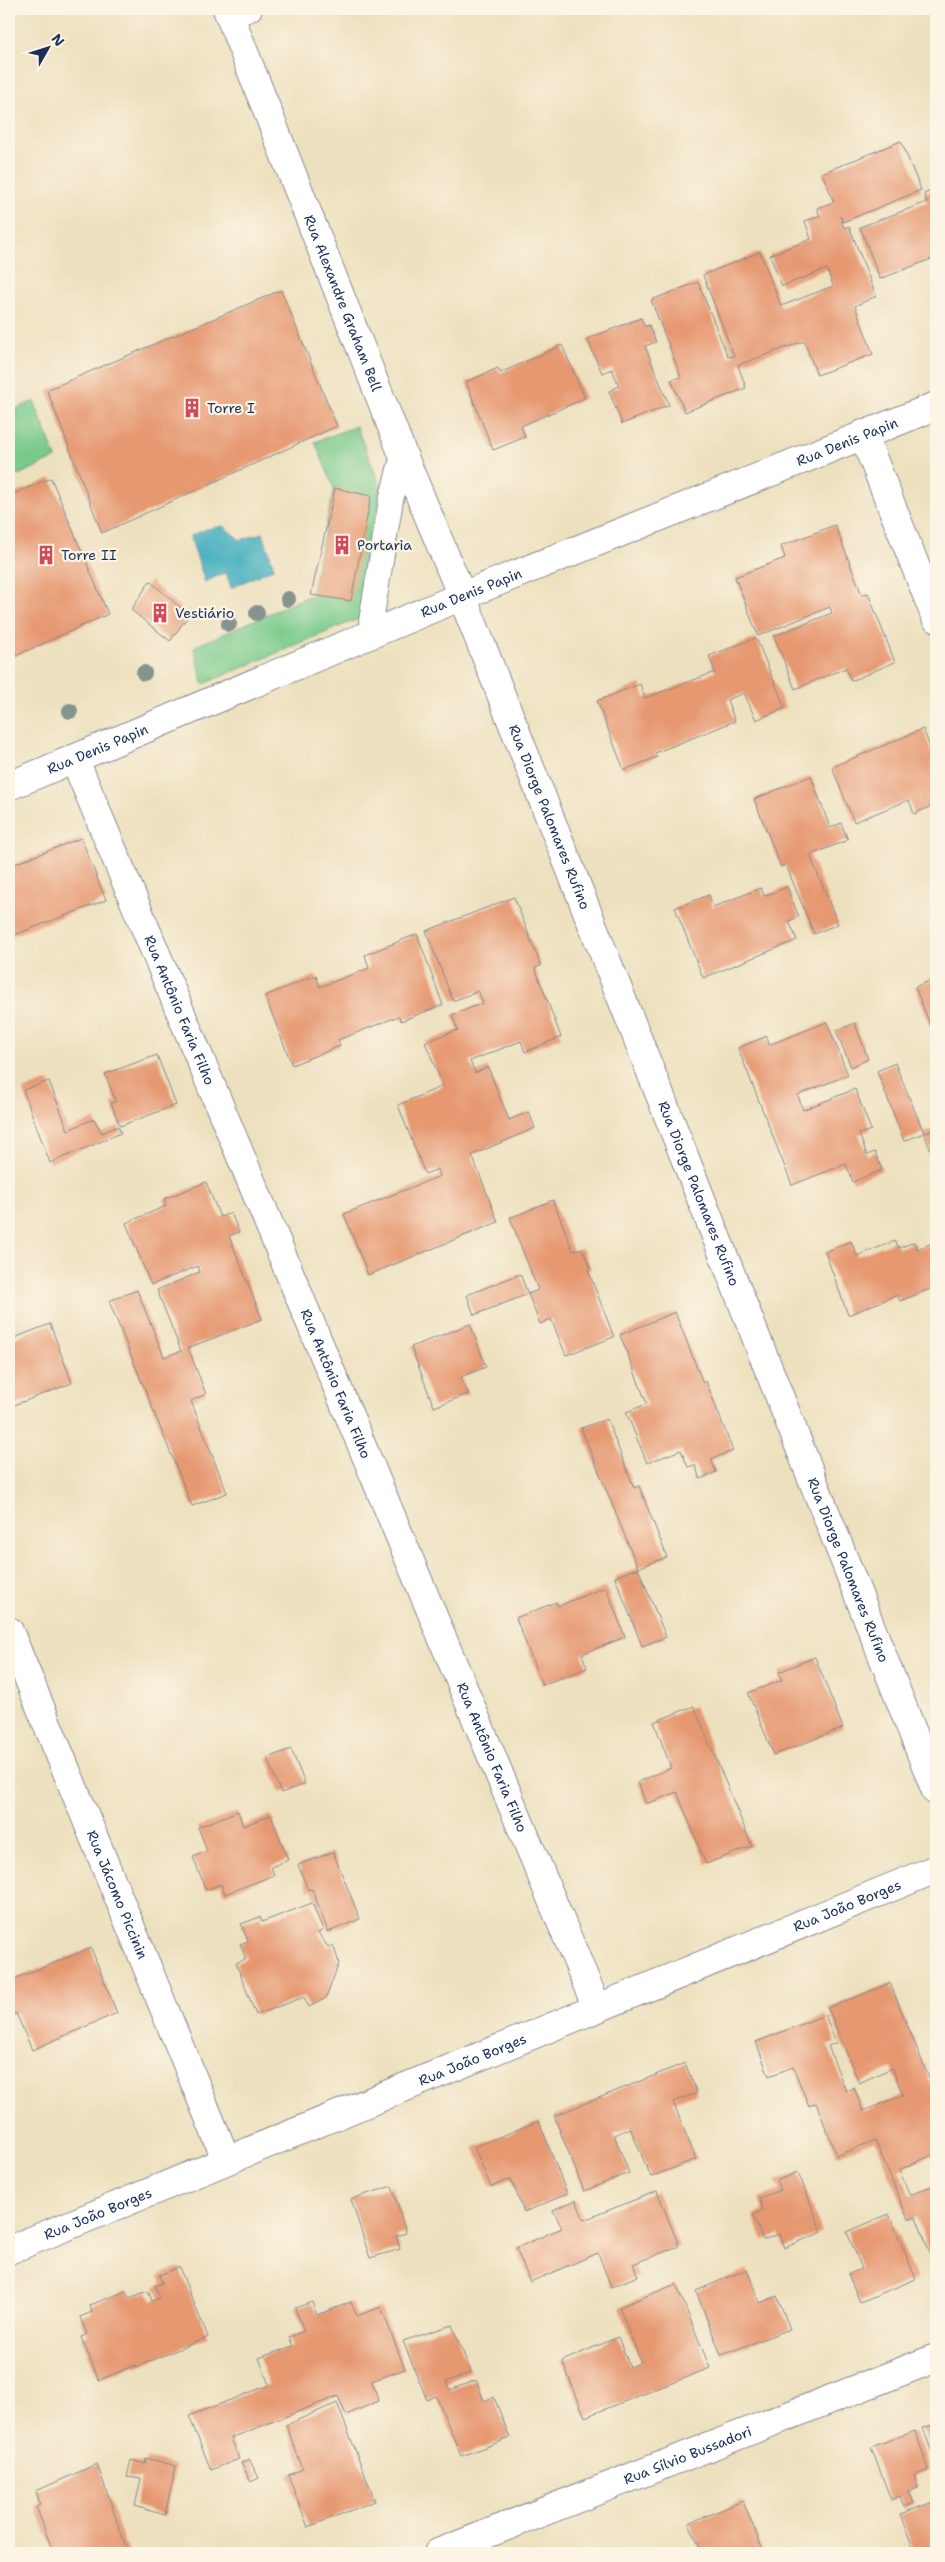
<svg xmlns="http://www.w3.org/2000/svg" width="945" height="2562" viewBox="0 0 945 2562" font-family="'Shantell Sans',sans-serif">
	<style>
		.green { fill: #78ca8b; stroke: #4a7c74 }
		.water { fill: #40adbe; stroke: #2e6e8e }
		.building { fill: #e69871 }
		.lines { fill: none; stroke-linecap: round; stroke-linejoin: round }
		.lane-casing { stroke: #84888e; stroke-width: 26 }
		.street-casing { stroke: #84888e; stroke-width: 30 }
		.lane { stroke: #fff; stroke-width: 24 }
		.street { stroke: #fff; stroke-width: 28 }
		.tree { fill: #86948f }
		.labels { text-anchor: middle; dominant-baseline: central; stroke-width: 4.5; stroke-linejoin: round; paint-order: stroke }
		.street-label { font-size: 14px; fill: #1b2f5e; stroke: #fcf5e5 }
		.poi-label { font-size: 14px; fill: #1b2f5e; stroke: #fcf5e5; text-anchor: start }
	</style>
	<rect width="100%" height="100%" fill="#fcf5e5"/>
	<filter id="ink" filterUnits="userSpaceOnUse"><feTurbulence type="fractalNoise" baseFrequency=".02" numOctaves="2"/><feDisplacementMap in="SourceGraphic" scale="10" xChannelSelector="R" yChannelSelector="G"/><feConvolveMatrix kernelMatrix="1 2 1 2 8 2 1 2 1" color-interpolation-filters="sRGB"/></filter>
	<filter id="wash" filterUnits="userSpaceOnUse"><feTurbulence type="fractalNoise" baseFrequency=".0096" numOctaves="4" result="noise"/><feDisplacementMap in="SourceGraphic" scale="20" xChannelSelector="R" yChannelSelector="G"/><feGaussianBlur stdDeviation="1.12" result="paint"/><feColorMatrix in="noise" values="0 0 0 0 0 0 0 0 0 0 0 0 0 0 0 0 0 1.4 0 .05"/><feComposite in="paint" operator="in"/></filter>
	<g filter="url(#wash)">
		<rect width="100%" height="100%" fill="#ede0be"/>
		<path class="green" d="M34,401L56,458L9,479V412Z
			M356,426L381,487L360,618L203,684L194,647L311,595L334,488L315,442Z"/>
		<path class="water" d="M223,526L240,540L263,533L274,568L231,588L226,572L205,582L190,536L207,529Z"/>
		<g id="blocks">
			<path class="building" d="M901,141L921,190L843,222L840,216L844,228L849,226L876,296L855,306L873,354L817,375L804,341L738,365L746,388L685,412L671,380L681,377L651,300L698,282L728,357L734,356L703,275L760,252L781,306L833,286L827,269L782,286L770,255L811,239L805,221L820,216L817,208L834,202L822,173Z
				M936,189V264L934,258L880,279L860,227L927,202L924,194Z
				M281,290L337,426L102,533L47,390Z
				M641,318L645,327L649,325L656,342L645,346L669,405L622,424L609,391L619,386L612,369L602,373L587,339Z
				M562,345L585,398L521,426L525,437L493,450L466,382L498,368L500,373Z
				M51,478L108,614L9,659V496Z
				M335,488L371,496L351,601L311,595Z
				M835,525L862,595L868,593L895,662L851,681L846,668L795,689L774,636L832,613L830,607L758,636L735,577L785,558L781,546Z
				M150,581L189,615L170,641L131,610Z
				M756,638L785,708L756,720L744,693L727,700L735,721L655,753L657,757L624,770L597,701L640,684L645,698L715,672L709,656Z
				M923,729L936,762V804L914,814L909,800L854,822L832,767Z
				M811,776L830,828L841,823L848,840L810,855L838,924L814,934L786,865L781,867L754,799Z
				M81,838L106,900L9,937V866Z
				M787,887L799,917L789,921L797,940L703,978L675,908L709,895L713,907L761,888L764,896Z
				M514,897L541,966L535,968L561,1037L525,1052L521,1041L470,1061L475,1073L488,1067L509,1120L529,1112L535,1128L472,1155L498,1222L368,1275L344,1214L440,1176L438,1169L425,1174L398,1105L443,1086L425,1042L458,1030L452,1015L483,1003L478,991L453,1001L426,931Z
				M417,934L443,1005L401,1021L399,1016L338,1040L340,1046L292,1065L265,996L316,975L320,987L369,968L365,955Z
				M936,978V1031L933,1032L915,987Z
				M827,1022L848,1075L798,1095L800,1102L803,1110L855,1089L871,1130L859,1134L867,1155L875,1152L882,1170L853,1182L846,1164L792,1185L738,1048L767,1036L769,1045Z
				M855,1023L868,1059L851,1067L836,1031Z
				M157,1055L176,1105L120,1126L111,1103L116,1102L105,1074Z
				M895,1063L924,1133L904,1141L877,1071Z
				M49,1081L68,1130L94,1119L102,1133L118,1126L121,1133L50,1163L23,1090Z
				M936,1128V1164L924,1133Z
				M206,1182L220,1217L231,1213L239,1232L229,1236L262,1319L188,1348L206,1394L191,1401L227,1493L192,1506L109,1301L137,1290L164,1357L181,1351L157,1290L200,1272L198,1266L151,1285L126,1223L166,1206L164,1199Z
				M553,1200L573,1251L582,1248L591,1269L588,1270L614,1337L566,1355L551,1319L540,1324L528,1294L538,1290L510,1218Z
				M851,1241L857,1256L895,1241L899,1248L914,1242L917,1249L933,1243L936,1250V1291L935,1287L900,1301L897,1295L848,1315L825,1252Z
				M520,1274L528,1294L474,1315L467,1295Z
				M675,1312L703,1383L706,1381L733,1451L711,1459L716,1472L700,1479L695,1465L688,1467L681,1450L647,1463L626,1412L647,1404L620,1335Z
				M50,1324L72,1383L9,1407V1340Z
				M470,1324L486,1367L461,1377L468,1394L434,1407L411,1347Z
				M607,1419L634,1488L639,1486L667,1557L638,1568L666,1637L642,1646L615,1577L638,1568L581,1428Z
				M606,1587L625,1637L582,1654L587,1668L542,1685L516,1618L556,1602L558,1606Z
				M815,1657L843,1728L774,1755L748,1693L782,1680L779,1672Z
				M694,1706L752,1846L706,1864L677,1792L646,1804L638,1782L671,1768L654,1722Z
				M291,1749L305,1784L281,1793L267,1758Z
				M238,1811L243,1826L271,1815L288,1860L271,1867L274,1875L225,1894L221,1884L206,1890L193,1857L207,1851L198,1827Z
				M333,1852L360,1919L328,1932L312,1889L308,1890L298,1865Z
				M312,1903L323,1930L318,1933L328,1947L333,1945L339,1963L326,1998L309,2007L304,1997L256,2015L236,1963L246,1959L240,1944L248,1941L241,1924L260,1917L262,1922Z
				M91,1948L117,2013L32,2050L16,2013L9,2016V1981Z
				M890,1983L936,2095V2165L932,2155L899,2170L910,2195L936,2184V2268L916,2217L908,2219L875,2140L837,2156L816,2103L809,2106L793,2067L769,2076L756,2042L825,2015L836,2043L828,2046L846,2091L854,2087L863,2111L903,2095L892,2068L859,2083L828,2008Z
				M685,2063L697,2093L673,2102L696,2159L651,2177L630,2128L614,2135L629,2173L584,2191L554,2116Z
				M539,2121L567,2194L524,2212L511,2179L491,2187L474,2147Z
				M798,2172L822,2232L784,2248L779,2234L763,2240L753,2215L763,2210L759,2198L780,2190L776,2181Z
				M392,2186L406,2233L396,2236L400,2249L370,2258L351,2199Z
				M657,2191L679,2246L633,2264L638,2276L611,2287L598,2253L530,2282L516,2248L562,2228L553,2210L576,2200L584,2220Z
				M889,2214L916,2279L860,2302L848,2274L862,2269L847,2232Z
				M179,2267L208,2337L136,2367L135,2365L99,2380L81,2337L87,2334L80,2317L92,2312L90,2305L126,2291L129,2298L148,2291L152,2301L160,2298L155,2286L162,2283L159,2275Z
				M747,2269L760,2303L777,2296L790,2329L721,2355L696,2291Z
				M676,2284L710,2368L585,2417L562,2361L618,2337L630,2367L641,2362L619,2307Z
				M312,2302L317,2315L351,2302L357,2316L381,2307L405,2369L372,2381L379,2401L346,2415L338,2396L231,2438L239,2459L211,2470L189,2416L269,2385L259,2358L293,2346L289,2337L304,2331L295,2308Z
				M452,2325L471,2372L446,2382L450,2390L476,2380L484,2401L494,2397L510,2438L461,2456L436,2396L427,2400L403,2341Z
				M337,2403L375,2501L308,2527L288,2475L303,2469L286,2425Z
				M936,2424V2463L923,2428Z
				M915,2431L929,2470L914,2476L918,2488L909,2491L914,2503L904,2507L900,2496L891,2500L871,2447Z
				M146,2458L176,2466L165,2515L135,2506L141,2479L127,2477L131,2460L145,2464Z
				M249,2459L259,2478L251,2482L241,2463Z
				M97,2464L128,2553H65L62,2547L53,2552L36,2506L40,2504L36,2491Z
				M743,2501L764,2553H702L689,2523Z
				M936,2501V2550L926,2553H915L900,2514Z"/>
		</g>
	</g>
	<g filter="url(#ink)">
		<use href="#blocks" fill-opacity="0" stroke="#84888e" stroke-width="1"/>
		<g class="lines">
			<defs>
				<path id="lane" d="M229,16L250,9
					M375,633L371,621L391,500L403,455"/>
				<g id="street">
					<path id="s1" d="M227,9L403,455L462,596L936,1791"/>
					<path d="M863,434L936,618"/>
					<path id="s2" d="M75,760L597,2008"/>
					<path id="s3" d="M9,786L462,596L936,406"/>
					<path id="s4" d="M9,1631L226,2159"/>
					<path id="s5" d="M9,2250L936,1869"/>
					<path id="s6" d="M438,2553L936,2358"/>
				</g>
			</defs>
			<use href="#lane" class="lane-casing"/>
			<use href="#street" class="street-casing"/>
			<use href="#lane" class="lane"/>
			<use href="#street" class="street"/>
		</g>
		<g class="tree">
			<circle cx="288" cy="599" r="8"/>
			<circle cx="257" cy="613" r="8"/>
			<circle cx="229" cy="624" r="8"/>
			<circle cx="144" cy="673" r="8"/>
			<circle cx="70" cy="711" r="8"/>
		</g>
	</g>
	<defs>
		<symbol id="building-bare" viewBox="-9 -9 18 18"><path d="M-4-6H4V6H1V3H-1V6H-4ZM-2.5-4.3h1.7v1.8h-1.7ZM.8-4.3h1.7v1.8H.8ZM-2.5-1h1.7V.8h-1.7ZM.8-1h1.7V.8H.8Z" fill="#d1495b" stroke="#fcf5e5" stroke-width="2.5" paint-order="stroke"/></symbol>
	</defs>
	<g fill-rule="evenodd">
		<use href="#building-bare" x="178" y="394" width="28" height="28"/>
		<use href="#building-bare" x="328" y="531" width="28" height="28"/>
		<use href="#building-bare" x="32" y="541" width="28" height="28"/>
		<use href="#building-bare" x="146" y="599" width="28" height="28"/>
	</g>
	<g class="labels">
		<g class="street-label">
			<text stroke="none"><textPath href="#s1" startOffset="316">Rua Alexandre Graham Bell</textPath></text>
			<text stroke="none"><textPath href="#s3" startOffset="906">Rua Denis Papin</textPath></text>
			<text stroke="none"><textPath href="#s3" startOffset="501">Rua Denis Papin</textPath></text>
			<text stroke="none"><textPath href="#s3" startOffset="96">Rua Denis Papin</textPath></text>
			<text stroke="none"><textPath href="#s1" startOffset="870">Rua Diorge Palomares Rufino</textPath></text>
			<text stroke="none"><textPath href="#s2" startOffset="271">Rua Antônio Faria Filho</textPath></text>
			<text stroke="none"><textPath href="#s1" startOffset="1275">Rua Diorge Palomares Rufino</textPath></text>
			<text stroke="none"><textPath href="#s2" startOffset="676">Rua Antônio Faria Filho</textPath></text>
			<text stroke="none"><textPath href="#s1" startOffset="1680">Rua Diorge Palomares Rufino</textPath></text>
			<text stroke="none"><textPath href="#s2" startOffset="1081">Rua Antônio Faria Filho</textPath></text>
			<text stroke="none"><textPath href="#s4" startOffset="285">Rua Jácomo Piccinin</textPath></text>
			<text stroke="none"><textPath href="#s5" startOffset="906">Rua João Borges</textPath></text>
			<text stroke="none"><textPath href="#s5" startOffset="501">Rua João Borges</textPath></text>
			<text stroke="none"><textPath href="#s5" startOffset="96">Rua João Borges</textPath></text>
			<text stroke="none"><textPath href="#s6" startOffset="268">Rua Sílvio Bussadori</textPath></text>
		</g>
		<g class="poi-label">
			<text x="207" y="408">Torre I</text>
			<text x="357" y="545">Portaria</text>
			<text x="61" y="555">Torre II</text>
			<text x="175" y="613">Vestiário</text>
		</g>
	</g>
	<rect width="945" height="2562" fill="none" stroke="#fcf5e5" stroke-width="30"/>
	<g transform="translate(48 48) rotate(51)" stroke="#fcf5e5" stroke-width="4" paint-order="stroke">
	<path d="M0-4L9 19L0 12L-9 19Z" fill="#1b2f5e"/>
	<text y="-8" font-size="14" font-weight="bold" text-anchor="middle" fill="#1b2f5e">N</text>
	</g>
</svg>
